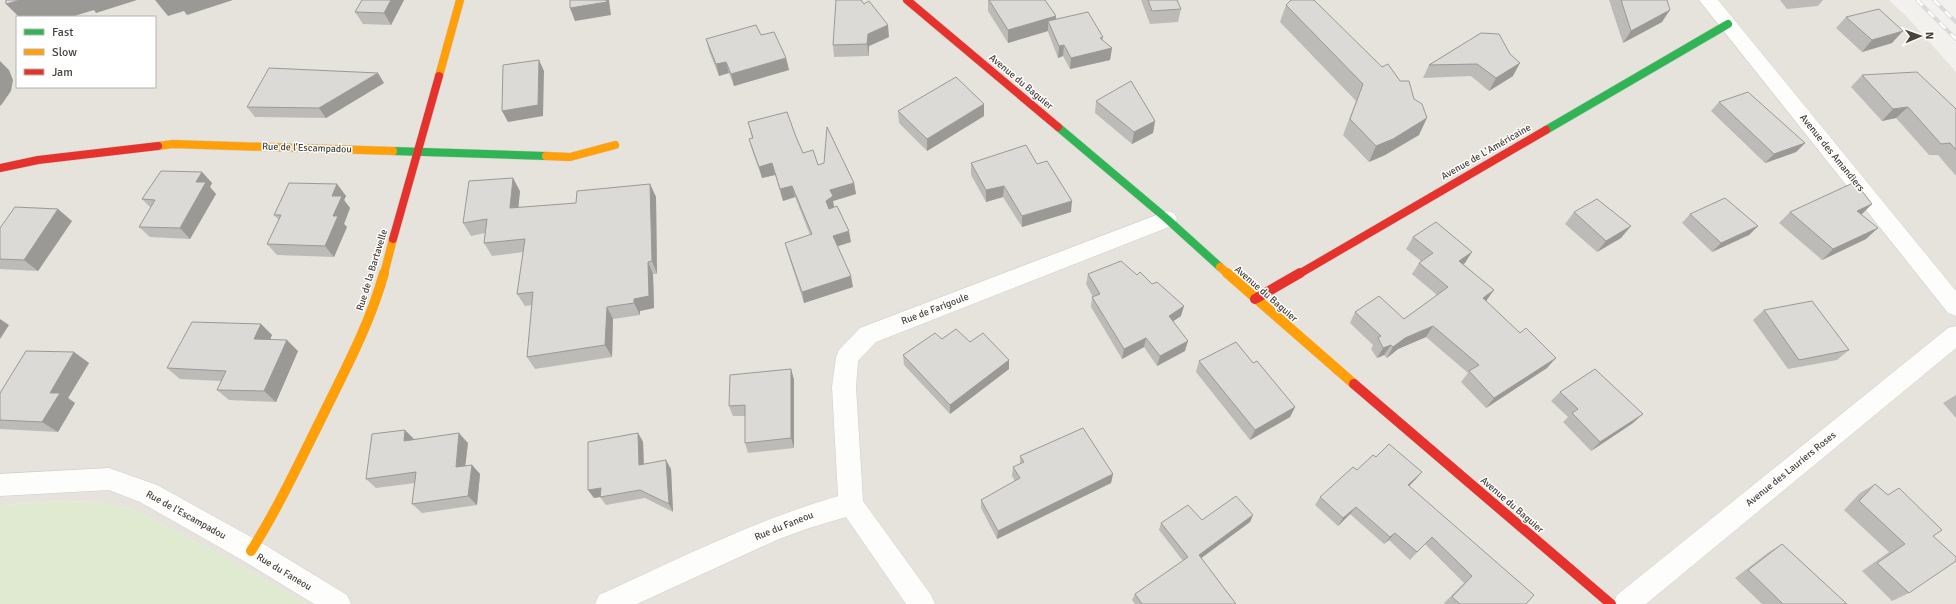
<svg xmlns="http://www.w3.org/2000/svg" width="1956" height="604" viewBox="0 0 1956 604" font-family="Signika,sans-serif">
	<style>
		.residential { fill: #e6e3dd; fill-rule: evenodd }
		.green { fill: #e0ead1 }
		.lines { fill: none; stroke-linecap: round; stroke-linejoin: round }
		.street-casing { stroke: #d1cfcc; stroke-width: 1 }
		.fast-casing { stroke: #d1cec6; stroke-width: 9 }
		.slow-far1-casing { stroke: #d1cec6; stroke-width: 9 }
		.slow-casing { stroke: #d1cec6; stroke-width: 10 }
		.jam-far1-casing { stroke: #d1cec6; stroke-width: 9 }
		.jam-casing { stroke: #d1cec6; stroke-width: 10 }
		.street { fill: #fdfdfc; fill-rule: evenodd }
		.fast { stroke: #30b455; stroke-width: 8 }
		.slow-far1 { stroke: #ff9f0a; stroke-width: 8 }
		.slow { stroke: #ff9f0a; stroke-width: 10 }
		.jam-far1 { stroke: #e5322d; stroke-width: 8 }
		.jam { stroke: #e5322d; stroke-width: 10 }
		.rail-casing { stroke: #dadada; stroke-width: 4 }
		.rail { stroke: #fff; stroke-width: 2.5; stroke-dasharray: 8; stroke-linecap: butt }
		.wall { fill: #bdbbb8 }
		.shaded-wall { fill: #9a9996 }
		.building { fill: #dcdad6; stroke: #9a9996 }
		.labels { text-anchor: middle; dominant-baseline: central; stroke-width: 3; stroke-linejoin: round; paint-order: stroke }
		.street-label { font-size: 10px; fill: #49433a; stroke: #fff }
	</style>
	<rect width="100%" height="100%" fill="#f3f1ee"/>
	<path class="residential" d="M0,0H1889L1908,18L1956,72V604H307L227,558L131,509L101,502L63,501L0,505ZM17,17H155V87H17Z"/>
	<path class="green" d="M63,501L101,502L131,509L227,558L307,604H0V505Z"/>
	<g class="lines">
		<defs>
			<path id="street" d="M1699,0H1718L1956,291V316L1948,313Z
				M1167,211L1174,213L1177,219L1174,225L876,342L858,361L856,387L863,501L931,595L935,604H906L846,517L806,529L779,539L637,604H595L599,595C677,560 755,520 838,496L832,387L836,357L839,350L860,328Z
				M1956,326V348L1646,604H1613L1617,595L1948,328Z
				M109,468L157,485L260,542L347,595L351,604H314L242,560L140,502L109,490L0,496V474Z"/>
			<path id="fast" d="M1058,127L1167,219L1220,267
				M1546,130L1728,24
				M393,151L546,156"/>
			<path id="slow-far1" d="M439,76L460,0
				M158,146L173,144L393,151
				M546,156L570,157L615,145
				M1220,267L1228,274
				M384,274L393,239"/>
			<path id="slow" d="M1227,273L1354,384
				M251,551C278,508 299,463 322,417C345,370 370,324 384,273"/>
			<path id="jam-far1" d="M907,0L1058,127
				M0,168L38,160L158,146
				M393,239L439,76
				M1299,274L1546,130"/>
			<path id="jam" d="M1255,299L1300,273
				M1354,384L1611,604"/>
		</defs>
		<use href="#street" class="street-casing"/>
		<use href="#fast" class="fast-casing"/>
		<use href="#slow-far1" class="slow-far1-casing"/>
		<use href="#slow" class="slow-casing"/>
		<use href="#jam-far1" class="jam-far1-casing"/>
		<use href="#jam" class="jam-casing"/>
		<use href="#street" class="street"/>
		<use href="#fast" class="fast"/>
		<use href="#slow-far1" class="slow-far1"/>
		<use href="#slow" class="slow"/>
		<use href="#jam-far1" class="jam-far1"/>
		<use href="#jam" class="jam"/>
		<defs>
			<path id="rail" d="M1917,0L1956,39
				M1934,0L1956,22"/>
		</defs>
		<use href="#rail" class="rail-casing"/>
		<use href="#rail" class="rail"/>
	</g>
	<path class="wall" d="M362,0H404L391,25L363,24L355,12Z
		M988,0H1045L1056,16V19L1103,37V41L1112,48L1110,60L1070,69L1063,56L1058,58L1048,32V31L1008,43L988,11Z
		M1141,0H1177L1181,9L1178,22L1150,24Z
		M1609,0H1667L1662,22L1623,43Z
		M1780,0H1823L1818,6L1787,9Z
		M1286,5L1419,135L1385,155L1369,162L1343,135L1356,101L1280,22Z
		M1846,17L1892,43L1862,52L1836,28Z
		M1481,33L1513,76L1489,91L1471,76L1423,78L1429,65Z
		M761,35L786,58L789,70L734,86L729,73L719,76L709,51L706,39Z
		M889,37L869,46V56L834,57L833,45Z
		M1862,75L1956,109V176L1938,155H1929L1896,118L1882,121L1851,87Z
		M384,83L326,118L255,117L247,107Z
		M1096,101L1155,121L1153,133L1132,144L1095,113Z
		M1719,102L1805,143L1796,152L1765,163L1711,111Z
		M984,104V116L927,151L899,123L898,111Z
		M748,122L796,137L803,153L818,165L854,183L856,194L833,201L834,207L851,242L838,246L853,287L804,303L788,254L785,243L810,235L795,197L783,201L775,175L762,178L752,150L749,139L752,138Z
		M971,163L1037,164L1071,212L1022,227L1003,197L986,202L971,175Z
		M202,172L212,183L210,187L216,194L190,239L150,237L139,227L151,208L142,199Z
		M337,184L346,196L344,200L350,208L344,224L347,227L334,257L277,255L267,244L279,220L274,215Z
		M650,184L656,197L657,274H653L654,308L640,311V315L613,319L612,357L535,369L527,357L532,305L525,306L517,294L523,252L492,256L484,243L485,233L471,236L463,223L520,191L518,208L576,203Z
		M1872,204L1861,214L1866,239L1822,260L1779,223L1790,212Z
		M1574,212L1621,238L1597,252L1565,224Z
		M1690,214L1758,226L1749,235L1712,252L1682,223Z
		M72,221L38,271L0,269V228Z
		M1413,237L1465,263L1463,264L1494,290L1486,301L1547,368L1486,408L1461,382L1468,373L1426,337L1398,349L1387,358L1384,355L1377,358L1371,349L1373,345L1350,323L1355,312L1404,319L1437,295L1412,274L1419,263L1421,261L1406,249Z
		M1088,274L1181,316L1173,321L1185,351L1157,366L1144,347L1122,359L1091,307L1092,297H1093L1086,284Z
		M1764,310L1849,350L1837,360L1788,369L1753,320Z
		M261,324L272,335L270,340L298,351L276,402L229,400L217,390L221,381L180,379L167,368Z
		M942,339L970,342L1009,369L950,414L904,365L903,355Z
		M74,352L89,363L68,398L75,403L58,432L0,429V393Z
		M1199,361L1253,363L1295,407L1290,417L1250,440L1196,372Z
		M791,369L794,380V448L748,453L745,443V416H733L729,406Z
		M1560,392L1633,423L1591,451L1563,422L1568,417L1551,401Z
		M1956,395V418L1943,403Z
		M638,433L643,442L644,464L671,469L673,512L645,498L606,505L600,497L594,498L588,490Z
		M414,439L468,443L465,466L472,465L480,474L477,505L422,513L412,504L415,483L376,488L366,479Z
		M1020,456L1113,474L1111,483L997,539L981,508V500L1015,481L1012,476L1013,467L1020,464Z
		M1376,457L1422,472L1415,480L1409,486L1526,604H1445L1444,603L1464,583L1425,544L1410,560L1389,540L1384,544L1350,514L1338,526L1315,505L1320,497L1357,470Z
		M1875,484L1933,536L1909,593L1892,601L1862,571L1889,552L1844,510L1860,493Z
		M1253,515L1250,522L1201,558L1236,604H1135L1132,600L1135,594L1183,561L1159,530L1161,523L1202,520Z
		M1782,544L1847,604H1762L1735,578L1769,552Z"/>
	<path class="shaded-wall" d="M20,0H137L96,13L94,10L71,17H57L56,16L54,17H19L6,4Z
		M155,0H233L187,15L184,11L168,16Z
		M391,0H404L391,25L384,13Z
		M606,0H609L611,15L575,21L570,8Z
		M1670,10L1662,22L1623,43L1631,31Z
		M1056,16L1055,29L1048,21V31L1008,43V30Z
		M888,25L889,37L869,46V56L867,44L868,34Z
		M1903,31L1892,43L1862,52L1872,40Z
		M1064,45L1063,56L1058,58L1059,46Z
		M1112,48L1110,60L1070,69L1071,58Z
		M786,58L789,70L734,86L731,74Z
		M539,60L544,71L543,116L508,122L502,111Z
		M0,61L9,70L13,80L11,91L2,104L0,106Z
		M726,62L729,73L719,76L716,64Z
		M1520,63L1513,76L1489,91L1496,78Z
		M378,73L384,83L326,118L319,108Z
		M984,104V116L927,151V139Z
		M1908,107L1896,118L1882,121L1893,109Z
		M1427,118L1419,135L1385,155L1369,162L1376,146Z
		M1155,121L1153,133L1132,144L1134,132Z
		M1805,143L1796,152L1765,163L1774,154Z
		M772,163L775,175L762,178L759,167Z
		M202,172L212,183L210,187L216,194L190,239L180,228L196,182Z
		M513,178L520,191L517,221L510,208Z
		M854,183L856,194L833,201L834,208L828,212L826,201L830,190Z
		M337,184L346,196L344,200L350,208L344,224L347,227L334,257L325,246L333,216L332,196Z
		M650,184L656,197L657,274L652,261Z
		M792,186L795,197L783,201L780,189Z
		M1004,186L1003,197L986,202V190Z
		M1072,201L1071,212L1022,227V216Z
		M1872,204L1861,215L1857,211Z
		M58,209L72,221L38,271L24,260Z
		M1631,226L1621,238L1597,252L1606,241Z
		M1758,226L1749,235L1712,252L1721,243Z
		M1878,228L1866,239L1822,260L1833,249Z
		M849,231L851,242L835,247L833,236Z
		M1472,252L1465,263L1452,273L1459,261Z
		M648,262L653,274L654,308L640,311V315L634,303V299Z
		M851,276L853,287L804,303L802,292Z
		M1494,290L1486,301L1483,298Z
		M1184,306L1181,316L1166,326L1169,316Z
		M607,307L613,319L612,357L605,345Z
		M0,319L9,325L0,339Z
		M261,324L272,335L265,350L254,339Z
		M1433,326L1426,337L1398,349L1387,358L1393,347L1405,338Z
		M1146,338L1144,347L1122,359L1124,349Z
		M287,340L298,351L276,402L264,391Z
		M1188,341L1185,351L1157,366L1160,356Z
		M1391,345L1384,355L1377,358L1383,348Z
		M74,352L89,363L68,398L75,403L58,432L42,422L50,393Z
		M1556,358L1547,368L1486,408L1494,398Z
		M1009,360V369L950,414V405Z
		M791,369L794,380V448L791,438Z
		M1295,407L1290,417L1250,440L1255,430Z
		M1643,414L1633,423L1591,451L1600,442Z
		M405,430L415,440L404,441Z
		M459,433L468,443L464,477L456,467Z
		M638,433L643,442L644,473L639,465Z
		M666,460L671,469L673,512L669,504Z
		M472,465L480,474L477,505L468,496Z
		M1422,472L1415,480L1402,493L1408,485Z
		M1113,474L1111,483L997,539L998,531Z
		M601,488L606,496L594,498L588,490Z
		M1356,507L1350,514L1338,526L1343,518Z
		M1253,515L1250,522L1196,562L1199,555Z
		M1395,533L1389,540L1384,544L1390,537Z"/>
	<path class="building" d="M6,0H20L6,4Z
		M362,0H391L384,13L355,12Z
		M570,0H606L607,2L570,8Z
		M836,0H861L864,4L869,1L888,25L868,34L867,44L833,45Z
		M989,0H1045L1056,16L1008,30Z
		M1148,0H1177L1181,9L1152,11Z
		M1291,0H1314L1382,67L1388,64L1400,81H1409L1414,99L1422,104L1427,118L1393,139L1376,146L1350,119L1363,84L1286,5Z
		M1621,0H1667L1670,10L1631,31Z
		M1879,9L1903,31L1872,40L1846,17Z
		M1088,12L1103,37L1100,38L1112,48L1071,58L1064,45L1059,46L1048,21Z
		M756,25L761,35L774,32L786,58L731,74L726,62L716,64L706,39Z
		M1481,33L1499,34L1510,54L1520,63L1496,78L1477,64L1429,65Z
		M539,60L538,105L502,111L503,65Z
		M269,68L378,73L319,108L247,107Z
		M1917,72L1956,109V150L1950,143L1941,144L1908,107L1893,109L1862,75Z
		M956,77L984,104L927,139L898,111Z
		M1131,81L1155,121L1134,132L1096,101Z
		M1748,92L1805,143L1774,154L1719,102Z
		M787,112L796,137L803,153L813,150L818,165L824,163L827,127L854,183L830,190L833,196L826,201L829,209L837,206L849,231L833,236L851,276L802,292L785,243L812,234L792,186L780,189L772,163L759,167L749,139L753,138L748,122Z
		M1026,145L1037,164L1047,161L1072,201L1022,216L1004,186L986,190L971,163Z
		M161,171L202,172L196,182H206L180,228L139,227L155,200L142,199Z
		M513,178L510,208L576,203L577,191L650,184L652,261L648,262L649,296L634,299V303L607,307L605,345L527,357L533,292L517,294L525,239L484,243L487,219L463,223L469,181Z
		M1855,182L1872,204L1857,211L1878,228L1833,249L1790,212Z
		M289,183L337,184L332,196H342L333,216H338L325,246L267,244L281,215H274Z
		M1725,198L1758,226L1721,243L1690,214Z
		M1597,199L1631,226L1606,241L1574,212Z
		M15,207L58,209L24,260L0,259V228Z
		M1436,222L1472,252L1459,261L1494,290L1483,298L1520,333L1526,328L1556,358L1494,398L1469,371L1479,365L1433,326L1405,338L1393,347L1391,345L1383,348L1378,338L1381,336L1355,312L1379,296L1404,319L1448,287L1419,263L1433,253L1413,237Z
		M1121,261L1137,275L1140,272L1152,284L1157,282L1184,306L1169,316L1188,341L1160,356L1146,338L1124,349L1092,297L1100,294L1088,274Z
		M1812,301L1849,350L1799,360L1764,310Z
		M192,322L261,324L254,339L287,340L264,391L217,390L226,371L167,368Z
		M956,329L970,342L983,333L1009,360L950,405L903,355L935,333L942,339Z
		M1236,342L1253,363L1257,361L1295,407L1255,430L1199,361Z
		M26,351L74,352L50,393H60L42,422L0,420V393Z
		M791,369V438L745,443V405L729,406L730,375Z
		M1595,369L1643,414L1600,442L1572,413L1578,409L1560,392Z
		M1083,428L1113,474L998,531L981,500L1020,478L1013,467L1024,462L1020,456Z
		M405,430L404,441L459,433L456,467L472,465L468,496L412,504L416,472L366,479L372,434Z
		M638,433L639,465L666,460L669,504L640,490L600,497L601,488L588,490V442Z
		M1389,444L1422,472L1408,485L1534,595L1526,604H1460L1452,597L1472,576L1432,537L1417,552L1395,533L1390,537L1356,507L1343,518L1320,497L1353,467L1357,470L1373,455L1376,457Z
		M1875,484L1888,495L1899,488L1942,530L1933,536L1956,557V561L1909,593L1877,563L1905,544L1859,501Z
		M1236,496L1253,515L1199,555L1236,604H1142L1135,594L1188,557L1161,523L1188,505L1202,520Z
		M1782,544L1847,604H1783L1748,570Z"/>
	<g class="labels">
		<g class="street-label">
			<text transform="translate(1021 82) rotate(40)">Avenue du Baguier</text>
			<text transform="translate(307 148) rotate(2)">Rue de l'Escampadou</text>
			<text transform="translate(1486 152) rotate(-30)">Avenue de L'Américaine</text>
			<text transform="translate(1832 153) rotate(51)">Avenue des Amandiers</text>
			<text transform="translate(372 270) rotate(-73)">Rue de la Bartavelle</text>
			<text transform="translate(1266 294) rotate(41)">Avenue du Baguier</text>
			<text transform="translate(935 309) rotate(-21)">Rue de Farigoule</text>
			<text transform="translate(1791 469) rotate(-39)">Avenue des Lauriers Roses</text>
			<text transform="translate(1512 505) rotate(41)">Avenue du Baguier</text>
			<text transform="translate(186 515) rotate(29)">Rue de l'Escampadou</text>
			<text transform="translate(784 526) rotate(-22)">Rue du Faneou</text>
			<text transform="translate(284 572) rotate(31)">Rue du Faneou</text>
		</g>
	</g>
	<rect x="16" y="16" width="140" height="72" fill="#ffffff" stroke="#b6b4b0"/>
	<rect x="24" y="29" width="20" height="6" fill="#30b455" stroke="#b6b4b0"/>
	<text x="52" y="36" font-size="12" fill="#49433a">Fast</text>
	<rect x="24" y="49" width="20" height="6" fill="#ff9f0a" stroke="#b6b4b0"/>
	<text x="52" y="56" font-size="12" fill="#49433a">Slow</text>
	<rect x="24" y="69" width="20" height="6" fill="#e5322d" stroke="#b6b4b0"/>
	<text x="52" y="76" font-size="12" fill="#49433a">Jam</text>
	<g transform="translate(1920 36) rotate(88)" stroke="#ffffff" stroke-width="3" paint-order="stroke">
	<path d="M0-3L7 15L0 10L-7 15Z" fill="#49433a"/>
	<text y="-6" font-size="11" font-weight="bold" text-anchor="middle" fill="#49433a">N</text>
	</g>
</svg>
